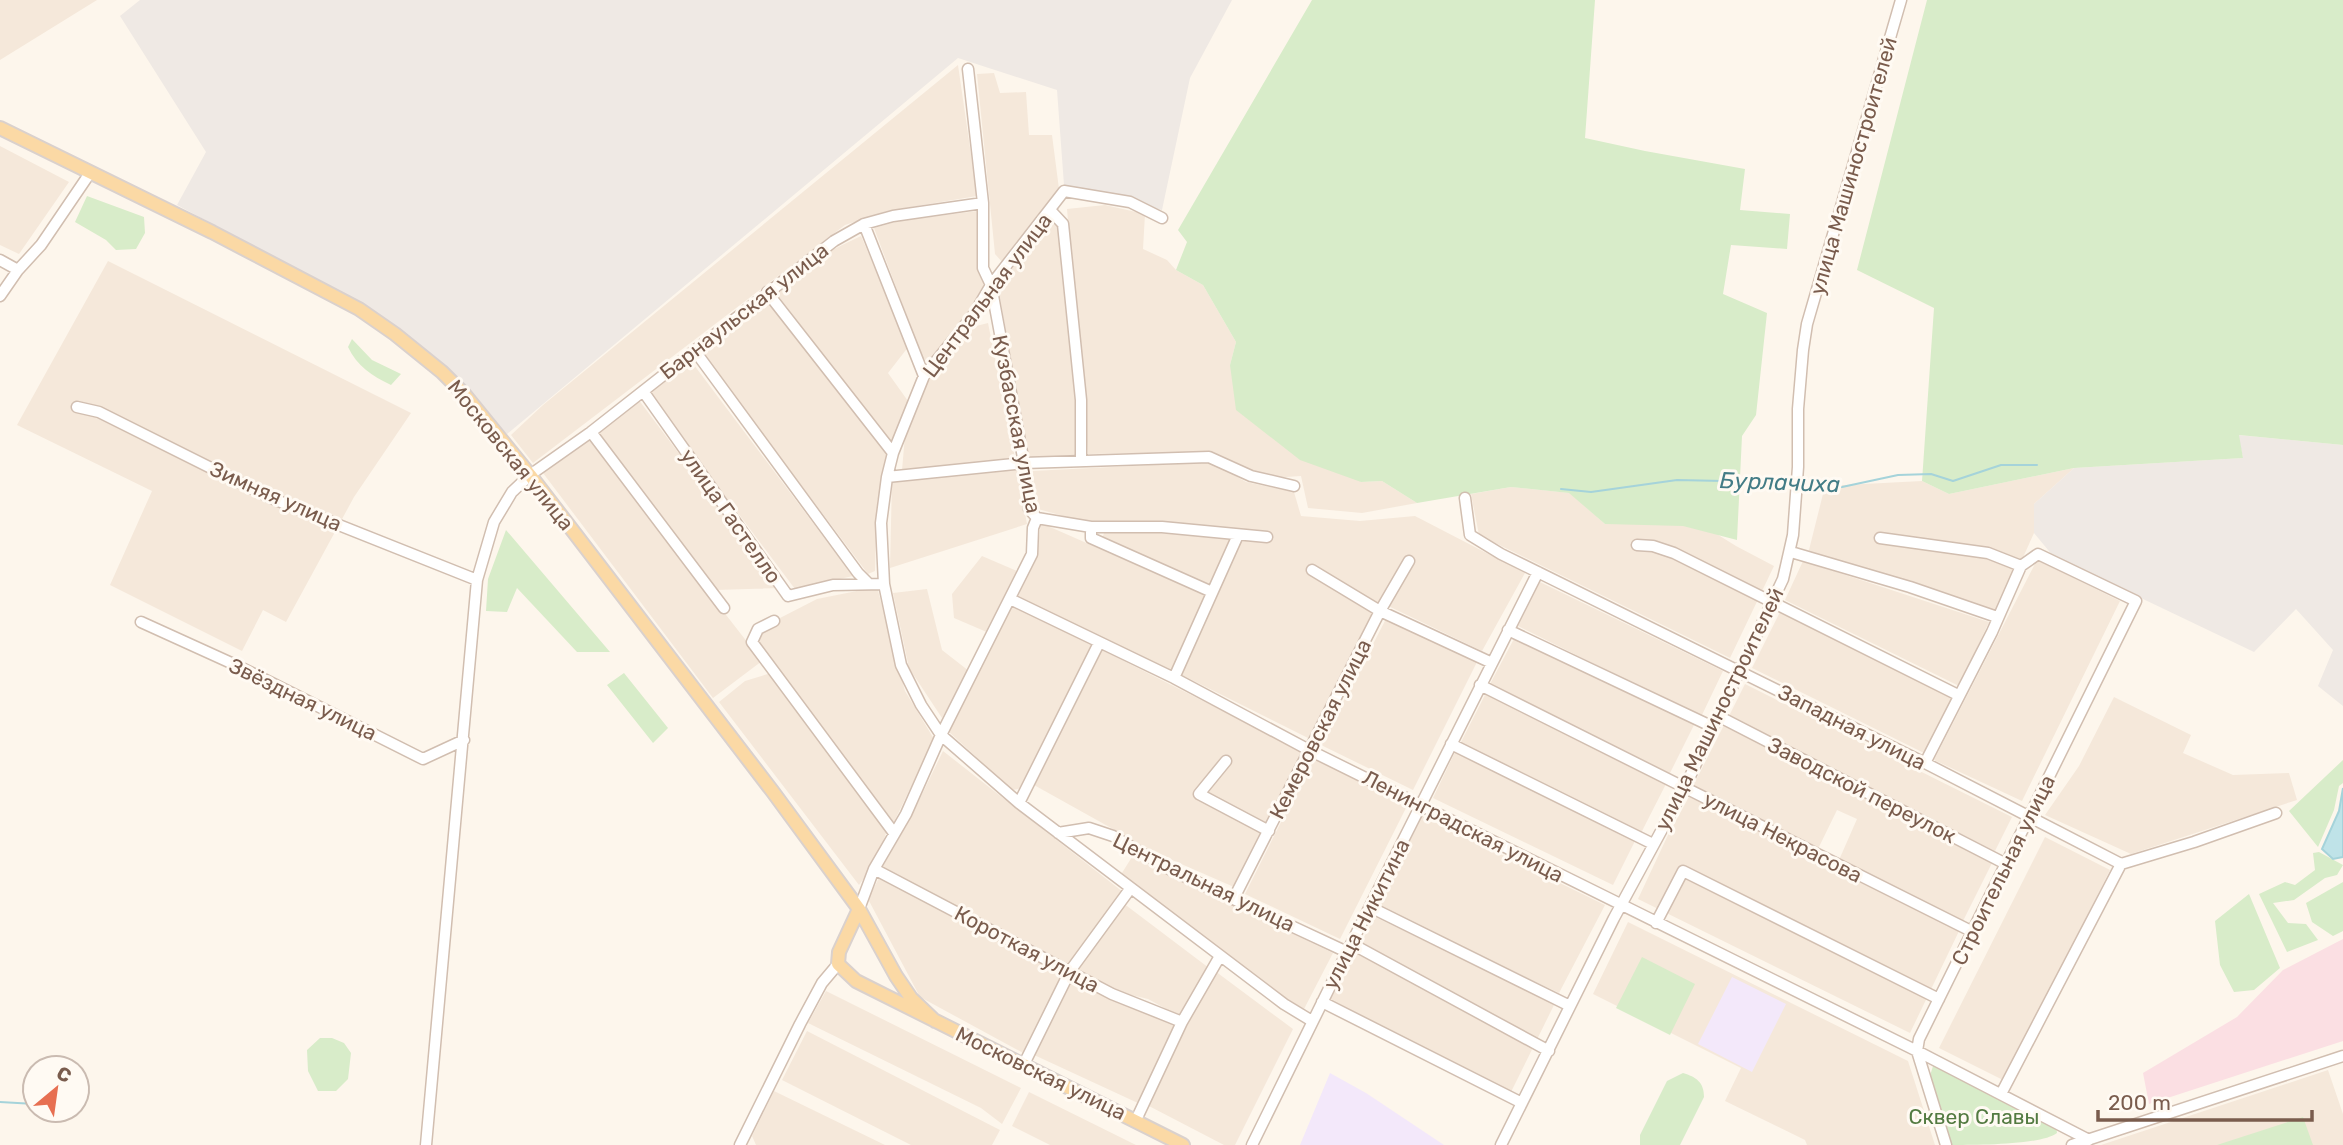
<svg xmlns="http://www.w3.org/2000/svg" width="2343" height="1145" viewBox="0 0 2343 1145" font-family="Rubik,sans-serif">
	<style>
		.residential { fill: #f5e8da }
		.industrial { fill: #efe9e4 }
		.education { fill: #f3e8fa }
		.medical { fill: #fbdfe3 }
		.green { fill: #d8ecc9 }
		.water { fill: #bfe3e8; stroke: #a5d3da; stroke-width: 2 }
		.lines { fill: none; stroke-linecap: round; stroke-linejoin: round }
		.stream { stroke: #a5d3da; stroke-width: 2 }
		.minor-casing { stroke: #d1beb0; stroke-width: 13 }
		.major-casing { stroke: #dad1cd; stroke-width: 16 }
		.minor { stroke: #fff; stroke-width: 10 }
		.major { stroke: #fbd9a5; stroke-width: 12 }
		.labels { text-anchor: middle; dominant-baseline: central; stroke-width: 6; stroke-linejoin: round; paint-order: stroke }
		.street-label { font-size: 21px; fill: #7a5c4d; stroke: #fffaf3 }
		.park-label { font-size: 21px; fill: #537a41; stroke: #fffaf3 }
		.water-label { font-size: 23px; font-style: italic; fill: #437c86; stroke: #fffaf3 }
	</style>
	<rect width="100%" height="100%" fill="#fdf6ec"/>
	<path class="residential" d="M0,0H97L0,60Z
		M958,65L977,196L887,211L845,225L533,463L511,435L543,405Z
		M994,73L1000,93L1026,92L1029,135H1052L1059,189L1003,263L995,254L977,74Z
		M0,146L69,182L19,254L0,245Z
		M1105,205L1145,214L1143,249L1167,260L1176,270L1203,285L1236,342L1230,365L1361,482L1382,481L1417,503L1362,513L1308,508L1301,476L1271,478L1207,452L1088,454L1067,209Z
		M977,211L984,291L930,364L922,357L874,228L899,221Z
		M1051,220L1059,222L1078,392V455L1028,458L998,286Z
		M861,236L909,346L888,373L908,401L891,443L777,294L832,250Z
		M108,261L411,413L354,497L286,622L263,610L242,651L110,585L152,491L17,425Z
		M767,301L889,456L877,502L875,571L868,574L701,352Z
		M988,323L1015,458L902,470L905,436L931,373L968,328Z
		M691,361L853,576L795,589L647,392Z
		M638,399L780,588L716,590L595,432Z
		M588,438L762,661L713,698L543,473Z
		M1212,462L1246,482L1294,492L1301,516L1360,521L1415,516L1525,573L1482,651L1382,603L1308,738L1180,674L1243,533L1089,523L1038,509L1032,471Z
		M2074,468L2034,504V533L1998,613L1808,554L1825,486L1922,481L1949,494Z
		M1017,470L1027,524L890,568L892,480Z
		M1511,487L1570,493L1605,524L1699,523L1736,546L1774,566L1730,658L1479,535L1471,494Z
		M1041,523L1207,596L1173,671L1017,598L1036,560Z
		M1105,530L1232,537L1208,588L1102,539Z
		M982,556L1017,571L989,633L954,618L952,594Z
		M2037,560L2120,601L2022,801L1934,760Z
		M1803,561L1989,622L1959,686L1785,600Z
		M1540,582L1723,671L1701,717L1518,626Z
		M877,587L905,691L934,739L894,822L756,642L758,634L780,618L817,599Z
		M927,589L942,650L969,671L942,718L909,668L893,593Z
		M1012,604L1091,645L1023,788L1012,790L948,731Z
		M1780,612L1953,698L1924,753L1752,668Z
		M1387,617L1478,660L1413,790L1321,745Z
		M1516,635L1695,723L1669,775L1490,684Z
		M1100,649L1304,752L1234,887L1156,853L1034,785Z
		M771,673L888,828L875,863L859,885L719,702L745,681Z
		M1745,684L2012,817L1995,851L1728,718Z
		M1486,693L1666,784L1641,833L1460,744Z
		M2114,697L2191,735L2183,753L2233,775L2289,773L2297,800L2131,854L2045,815L2079,766Z
		M1724,725L1992,863L1963,921L1839,860L1857,819L1837,810L1818,849L1693,786Z
		M1456,750L1636,839L1613,885L1433,798Z
		M943,751L1123,892L1070,966L882,868L910,819Z
		M1313,758L1407,806L1340,939L1245,894Z
		M1690,795L1960,929L1910,1033L1638,899L1668,835Z
		M1422,816L1605,905L1559,993L1378,906Z
		M2045,837L2110,870L2005,1081L1939,1048Z
		M1132,857L1333,953L1304,1009L1282,996L1120,876Z
		M880,876L1066,972L1025,1054L920,997L868,899Z
		M1123,903L1209,968L1179,1016L1148,999L1119,992L1076,968Z
		M1375,917L1555,1003L1511,1092L1329,1002Z
		M1628,922L1908,1061L1935,1145H1807L1805,1140L1725,1101L1741,1068L1593,994Z
		M1215,971L1293,1029L1235,1145H1224L1147,1105L1173,1054L1184,1025Z
		M1071,976L1119,1003L1177,1025L1140,1104L1032,1054Z
		M826,991L1021,1088L1002,1124L981,1108L808,1023Z
		M807,1031L1000,1130L992,1145H911L782,1080Z
		M2328,1070L2343,1114V1145H2101Z
		M774,1091L885,1145H756L752,1136Z
		M1029,1092L1136,1145H1050L1012,1126Z"/>
	<path class="industrial" d="M140,0H1232L1190,78L1162,210L1064,185L1057,90L958,58L507,434L412,339L371,309L177,205L206,152L120,16Z
		M2238,435L2343,445V706L2318,686L2333,650L2296,609L2254,652L2053,556L2034,533V504L2074,468L2243,458Z"/>
	<path class="education" d="M1732,977L1786,1004L1752,1072L1698,1044Z
		M1330,1073L1366,1093L1444,1145H1300Z"/>
	<path class="medical" d="M2343,939V1041L2149,1104L2143,1073L2237,1017L2283,970Z"/>
	<path class="green" d="M1312,0H1595L1585,138L1645,151L1745,169L1740,210L1790,214L1787,249L1731,245L1723,294L1767,313L1756,415L1742,436L1737,540L1683,526L1605,524L1569,493L1511,487L1417,503L1382,481L1361,482L1300,460L1236,410L1230,365L1236,342L1203,285L1176,270L1187,242L1178,230Z
		M1927,0H2343V445L2239,435L2243,458L2074,468L1949,494L1922,481L1934,308L1857,270Z
		M87,196L144,217L145,233L136,249L116,250L106,240L75,222Z
		M352,339L372,360L401,374L391,385C372,376 357,366 348,347Z
		M506,530L610,652H577L517,588L507,612L486,611L488,579Z
		M624,673L668,728L653,743L607,685Z
		M2343,760V783L2339,786L2334,810L2318,847L2289,811Z
		M2319,852L2343,865L2337,875L2325,878L2294,900L2273,903L2288,923L2306,924L2318,940L2287,952L2259,894L2285,882L2295,885L2315,870L2313,853Z
		M2343,882V931L2333,936L2312,922L2306,903Z
		M2249,894L2280,968L2254,990L2234,992L2220,965L2215,921Z
		M1642,957L1695,984L1670,1035L1616,1008Z
		M320,1038H332L344,1043L351,1053L348,1079L336,1091H318L308,1071L307,1050Z
		M1937,1064L2056,1126L2057,1133C2042,1145 1975,1145 1951,1145L1929,1079L1933,1066Z
		M1683,1073C1696,1077 1704,1082 1704,1097L1680,1145H1640V1135L1667,1081Z
		M2303,1117L2313,1145H2217Z"/>
	<path class="water" d="M2343,788V857L2333,859L2322,849L2339,811Z"/>
	<g class="lines">
		<path class="stream" d="M1802,486L1842,487L1898,475L1931,474L1953,481L2001,465H2037
			M1561,489L1591,492L1677,480L1723,481L1757,478L1793,485
			M0,1102L35,1104"/>
		<defs>
			<path id="minor" d="M968,69L983,203V268L991,285L1024,463L1029,509L1037,518
				M1050,210L1063,224L1081,400V461
				M1162,218L1130,202L1064,191L991,285L974,314L924,376L893,453L887,477L881,523L884,584L901,665L921,705L941,735L1019,803L1284,1004L1312,1021
				M864,224L924,376
				M0,260L18,270
				M767,292L893,453
				M0,296L18,270L41,245L90,173
				M695,351L858,573L868,583
				M643,391L788,596L833,585L884,584
				M77,407L99,412L271,498L477,580
				M591,432L724,608
				M887,477L1024,463L1209,457L1251,476L1294,486
				M1465,498L1470,535L1501,554L1925,763L2121,864L2194,842L2276,813
				M1037,518L1091,527H1162L1267,537
				M1091,527V538L1212,592
				M1880,538L1988,553L2021,566
				M1637,545L1653,546L1674,553L1958,695
				M1791,552L1910,587L1997,617
				M1312,570L1380,611L1492,663
				M1010,599L1174,678L1309,750L1917,1051L2089,1140
				M774,621L758,629L752,642L894,833
				M141,622L240,667L423,759L464,740
				M1508,630L1713,727
				M1174,678L1238,535
				M1480,685L1973,932
				M1718,716L2006,864
				M1451,744L1653,844
				M1226,761L1199,794L1269,831
				M1925,763L1992,632L2021,566L2038,554L2136,601L1919,1039L1917,1051L1946,1145
				M1019,803L1099,643
				M1058,833L1089,828L1113,836L1171,870L1347,952
				M874,869L1112,994L1182,1022
				M1234,898L1380,611L1409,561
				M1370,907L1570,1006
				M859,909L874,869L906,814L941,735L1032,554L1033,528L1037,518
				M1656,923L1683,871L1939,999
				M1352,944L1549,1051
				M1322,1002L1522,1103
				M1024,1064L1070,971L1130,889
				M2001,1094L2121,864
				M1136,1120L1182,1022L1220,956
				M426,1145L477,580L494,522L512,492L530,475L591,432L834,241L864,224L893,216L983,203
				M740,1145L800,1024L822,983L838,964
				M1252,1145L1347,952L1538,572
				M1501,1145L1614,918L1685,787L1783,579L1793,535L1798,467V409L1803,350L1807,324L1901,0
				M2072,1145L2343,1056"/>
			<path id="major" d="M0,128L212,232L359,309L395,334L442,372L465,395L530,475L773,792L859,909L896,976L911,998L935,1021
				M859,909L839,952L838,964L856,981L1183,1145"/>
		</defs>
		<use href="#minor" class="minor-casing"/>
		<use href="#major" class="major-casing"/>
		<use href="#minor" class="minor"/>
		<use href="#major" class="major"/>
	</g>
	<g class="labels">
		<g class="street-label">
			<text transform="translate(1853 166) rotate(-74)">улица Машиностроителей</text>
			<text transform="translate(987 295) rotate(-53)">Центральная улица</text>
			<text transform="translate(744 311) rotate(-38)">Барнаульская улица</text>
			<text transform="translate(1017 424) rotate(79)">Кузбасская улица</text>
			<text transform="translate(511 455) rotate(51)">Московская улица</text>
			<text transform="translate(276 496) rotate(24)">Зимняя улица</text>
			<text transform="translate(731 516) rotate(55)">улица Гастелло</text>
			<text transform="translate(303 699) rotate(26)">Звёздная улица</text>
			<text transform="translate(1719 709) rotate(-64)">улица Машиностроителей</text>
			<text transform="translate(1852 727) rotate(27)">Западная улица</text>
			<text transform="translate(1320 729) rotate(-63)">Кемеровская улица</text>
			<text transform="translate(1862 790) rotate(27)">Заводской переулок</text>
			<text transform="translate(1463 826) rotate(27)">Ленинградская улица</text>
			<text transform="translate(1783 837) rotate(27)">улица Некрасова</text>
			<text transform="translate(2003 870) rotate(-64)">Строительная улица</text>
			<text transform="translate(1204 882) rotate(26)">Центральная улица</text>
			<text transform="translate(1366 914) rotate(-63)">улица Никитина</text>
			<text transform="translate(1027 949) rotate(28)">Короткая улица</text>
			<text transform="translate(1041 1073) rotate(26)">Московская улица</text>
		</g>
		<g class="park-label">
			<text x="1974" y="1116">Сквер Славы</text>
		</g>
		<g class="water-label">
			<text transform="translate(1780 482) rotate(2)">Бурлачиха</text>
		</g>
	</g>
	<g transform="translate(56 1089) rotate(29)"><circle r="33" fill="#fffaf3" stroke="#cabbb1" stroke-width="2"/>
	<path d="M0-5L12 26L0 18L-12 26Z" fill="#e76f51"/>
	<text y="-10" font-size="19" font-weight="bold" text-anchor="middle" fill="#7a5c4d">С</text>
	</g>
	<path d="M2098 1110v10h214v-10" fill="none" stroke="#7a5c4d" stroke-width="3.5"/>
	<text x="2108" y="1110" font-size="21" fill="#7a5c4d" stroke="#fffaf3" stroke-width="5" paint-order="stroke">200 m</text>
</svg>
